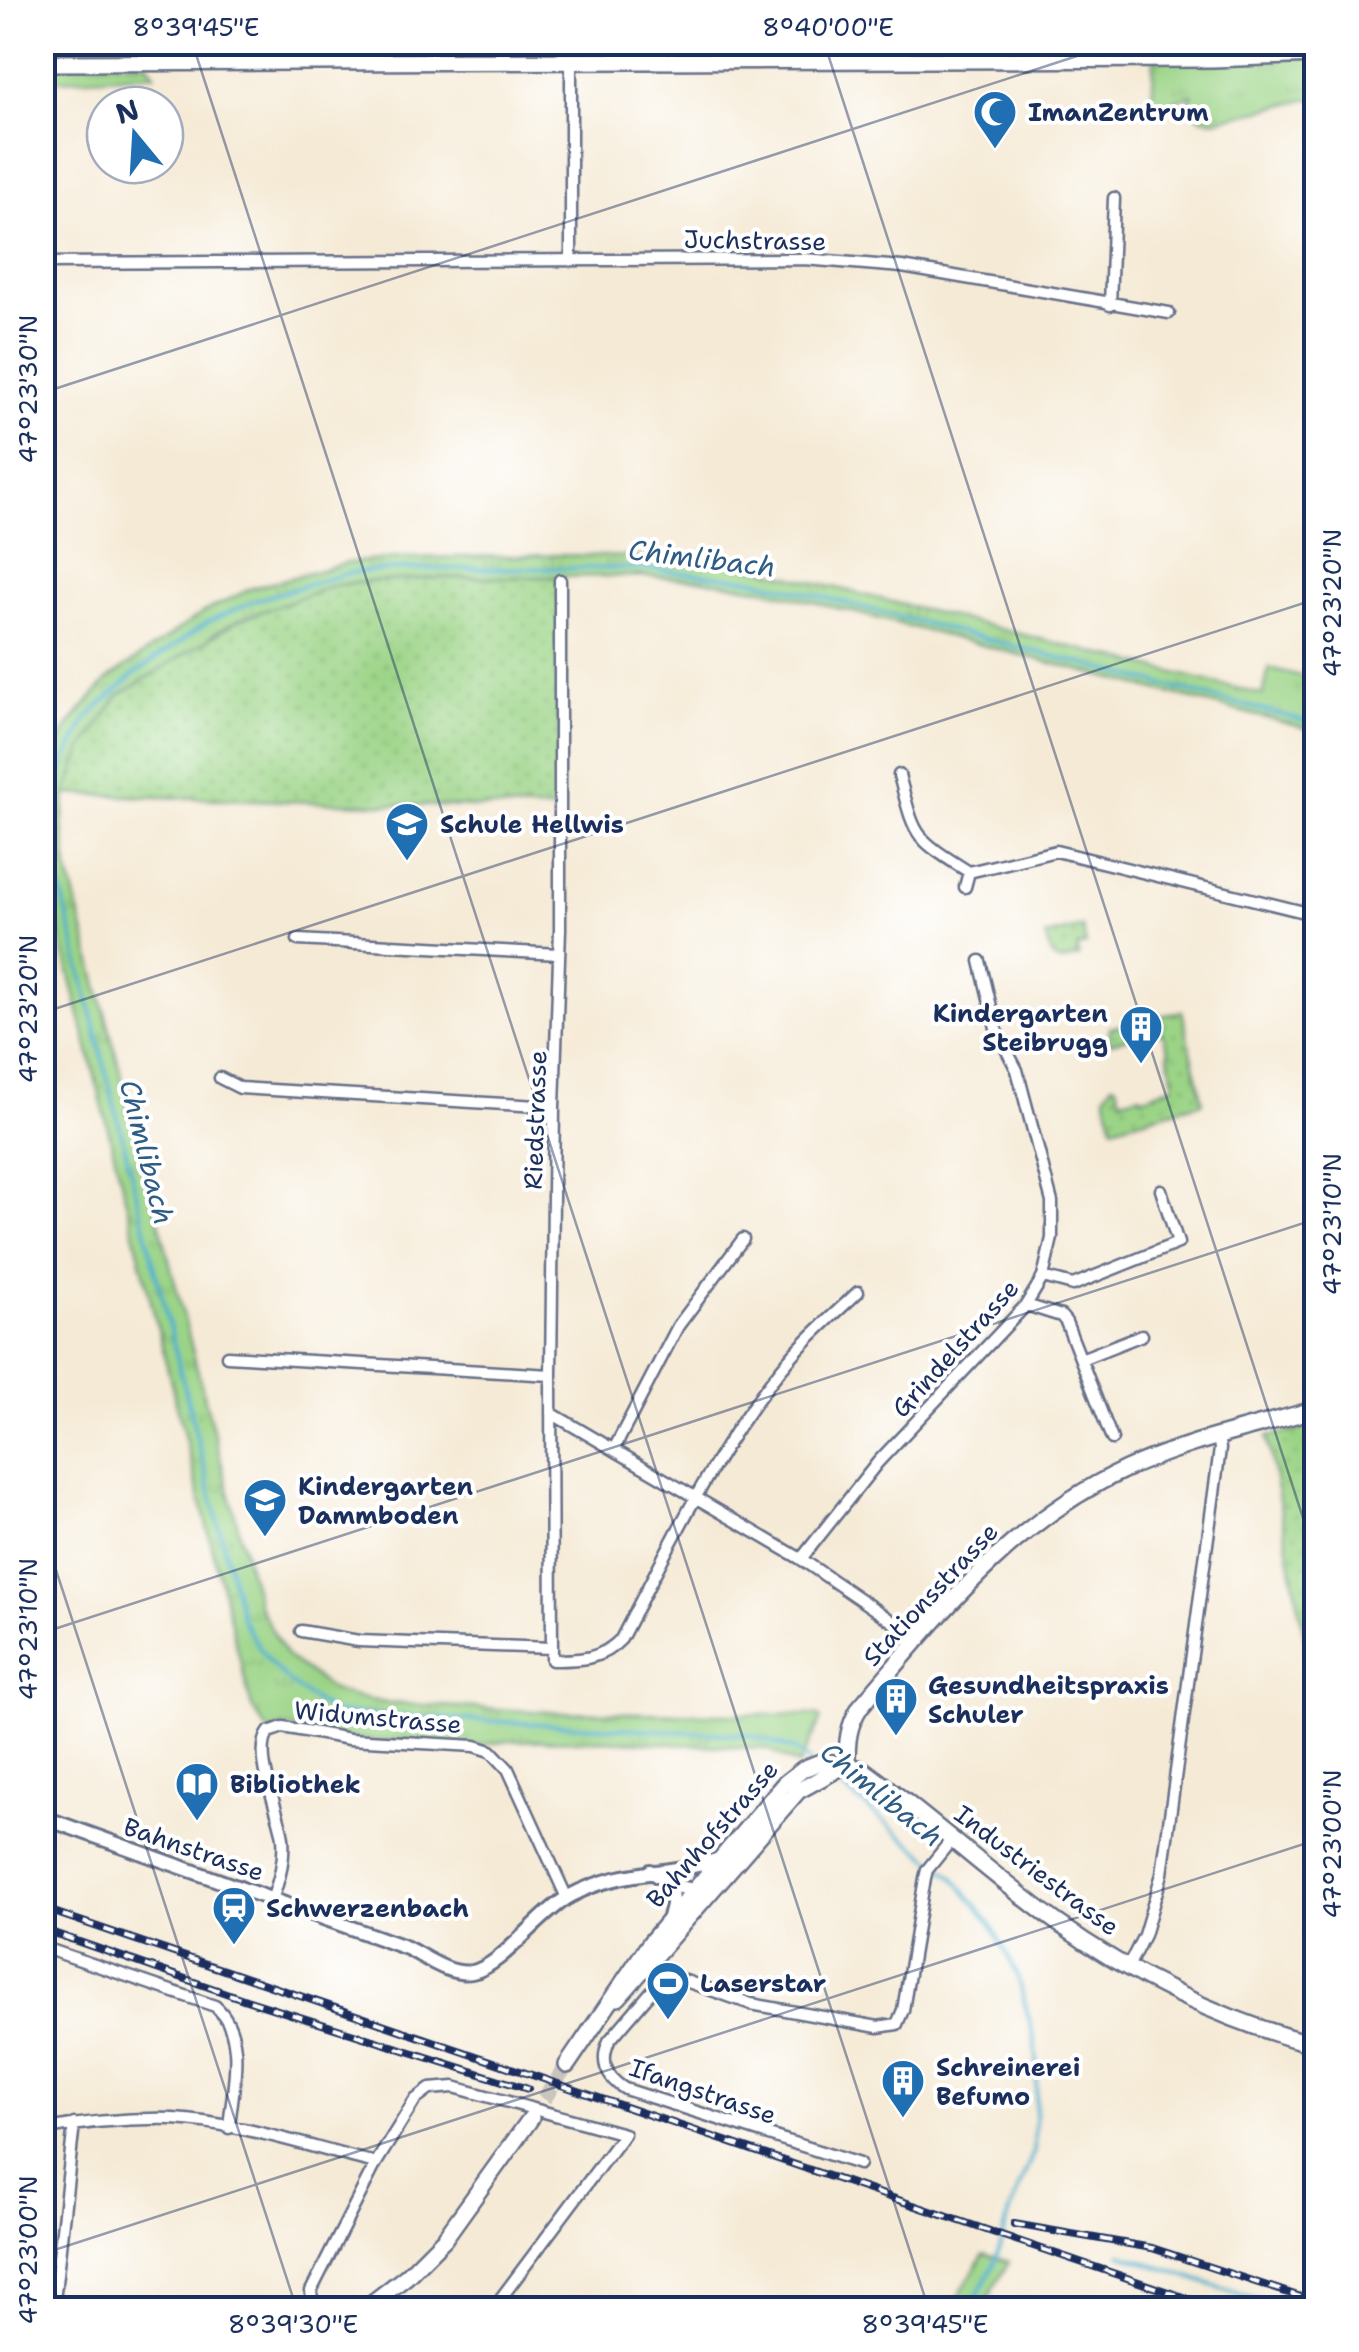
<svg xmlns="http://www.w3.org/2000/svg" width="1359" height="2352" viewBox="0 0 1359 2352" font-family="'Shantell Sans',sans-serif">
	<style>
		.grass { fill: url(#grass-tufts); stroke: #5b8272; stroke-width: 2.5 }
		.park { fill: url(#park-dots); stroke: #5b8272; stroke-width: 2.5 }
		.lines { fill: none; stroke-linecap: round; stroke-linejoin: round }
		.stream { stroke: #50b0ce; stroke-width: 4 }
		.secondary-tunnel { stroke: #c9c5bd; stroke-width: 15; stroke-dasharray: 15 8; stroke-linecap: butt }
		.minor-casing { stroke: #677088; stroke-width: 15 }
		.tertiary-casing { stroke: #677088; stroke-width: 18 }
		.secondary-casing { stroke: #677088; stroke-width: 20 }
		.minor { stroke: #fff; stroke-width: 10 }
		.tertiary { stroke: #fff; stroke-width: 12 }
		.secondary { stroke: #fff; stroke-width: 15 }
		.rail-casing { stroke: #1b2f5e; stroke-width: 8 }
		.rail { stroke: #fff; stroke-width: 4; stroke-dasharray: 11; stroke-linecap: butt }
		.ticks { fill: none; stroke: #1b2f5e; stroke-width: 2.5; stroke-opacity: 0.45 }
		.labels { text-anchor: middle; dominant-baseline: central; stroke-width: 8; stroke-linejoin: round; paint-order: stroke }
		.poi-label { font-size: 25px; font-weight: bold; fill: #1b2f5e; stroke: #fff; text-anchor: start }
		.street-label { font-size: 25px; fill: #1b2f5e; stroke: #fff }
		.water-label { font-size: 28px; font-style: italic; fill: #2e5c85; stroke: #fff }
		.neatline { fill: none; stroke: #1b2f5e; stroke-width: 4 }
		.ticks-label { font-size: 25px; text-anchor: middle; fill: #1b2f5e }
	</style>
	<defs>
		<pattern id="grass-tufts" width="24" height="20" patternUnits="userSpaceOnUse" patternTransform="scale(2.5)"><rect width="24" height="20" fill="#9bd486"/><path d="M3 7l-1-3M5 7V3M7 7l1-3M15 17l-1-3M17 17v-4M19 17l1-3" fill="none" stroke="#85b676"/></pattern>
		<pattern id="park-dots" width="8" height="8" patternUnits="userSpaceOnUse" patternTransform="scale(2.5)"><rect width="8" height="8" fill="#9bd486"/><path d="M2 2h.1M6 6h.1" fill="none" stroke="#85b676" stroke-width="1.8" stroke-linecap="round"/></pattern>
	</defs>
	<rect width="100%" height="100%" fill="#fff"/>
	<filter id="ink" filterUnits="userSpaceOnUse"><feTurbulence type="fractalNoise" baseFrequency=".01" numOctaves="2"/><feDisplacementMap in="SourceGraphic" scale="20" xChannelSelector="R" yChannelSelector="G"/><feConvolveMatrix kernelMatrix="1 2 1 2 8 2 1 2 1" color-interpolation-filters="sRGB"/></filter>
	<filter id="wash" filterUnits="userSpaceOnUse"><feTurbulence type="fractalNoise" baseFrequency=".0048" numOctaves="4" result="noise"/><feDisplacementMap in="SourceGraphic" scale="40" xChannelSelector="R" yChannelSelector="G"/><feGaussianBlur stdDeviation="2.25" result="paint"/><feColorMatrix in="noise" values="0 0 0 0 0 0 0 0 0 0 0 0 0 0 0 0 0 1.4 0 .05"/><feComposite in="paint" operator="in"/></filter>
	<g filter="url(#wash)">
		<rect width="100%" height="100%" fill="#f5ead5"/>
		<path class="grass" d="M1316,55V98L1214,120L1200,118L1188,105L1192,95L1152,108L1154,58Z
			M147,62L155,74L43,81V63Z
			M561,555L722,559L1263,695L1269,668L1309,678L1316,652V731L763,589L704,580L639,576L440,578L351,583L332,586L239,620L213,634L66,794L63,827L68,869L258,1604L286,1656L332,1690L355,1697L386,1703L551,1712L816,1715L821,1719L799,1766L768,1749L603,1740L510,1741L475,1746L349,1739L283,1727L269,1732L252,1708L43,867V788L54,754L69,725L107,680L202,613L252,588L347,563L398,558Z
			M984,2254L1009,2262L985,2303L986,2309L950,2310Z"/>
		<path class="park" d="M560,577L561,810L66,794L82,750L118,696L239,620L332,586L351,583L440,578Z
			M1082,927L1086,945L1077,947L1079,957L1060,962L1052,958L1046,936Z
			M1182,1011L1203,1102L1113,1127L1105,1095L1112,1084L1117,1085L1121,1099L1141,1094L1142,1098L1175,1085L1168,1054L1170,1053L1162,1032L1142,1037L1140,1034L1108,1044L1110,1028Z
			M1316,1426V1697L1267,1437Z"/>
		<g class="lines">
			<path class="stream" d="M810,1762L796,1750L750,1735L334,1713C285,1683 270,1670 242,1619L59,882L51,840L54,801L65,761L87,718L133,675L208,622L256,600L348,573L401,569L638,568L756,580L1316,724
				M829,1777L954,1878L990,1922L1017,1974L1034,2038L1037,2060L1034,2151L1013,2203L994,2265L969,2310
				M1121,2254L1286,2310"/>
		</g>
	</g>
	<g filter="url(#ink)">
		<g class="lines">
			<path class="secondary-tunnel" d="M531,2118L567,2065"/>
			<defs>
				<path id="minor" d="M571,61V261
					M42,263L804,259L902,267L1169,313
					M1110,305L1114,198
					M560,580V929L554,1107L551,1375L552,1660C580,1660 601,1660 621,1639C672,1542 719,1440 792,1356C812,1333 836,1313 858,1292
					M899,775C916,839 912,836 969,872L1056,851L1316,915
					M965,887L969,872
					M298,940L559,954
					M220,1078L240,1088L554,1107
					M1043,1277L1073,1285L1178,1243L1161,1190
					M1026,1305L1061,1316L1066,1322L1112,1439
					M227,1356L551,1375
					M1081,1359L1142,1335
					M551,1413L801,1559L918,1639
					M614,1449L678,1326L743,1239
					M801,1559L878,1462L1026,1305L1043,1277L1052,1238V1202L1017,1070L997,1032L980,961
					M301,1631L359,1641L551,1648
					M272,1900C279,1880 285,1860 283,1838C280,1812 252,1754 269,1732L283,1727L349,1739L475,1746L491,1751L508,1769L567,1898
					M42,1947L215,2006C248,2034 232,2089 229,2128
					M1128,1967L1144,1935L1162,1874L1220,1449L1218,1436
					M42,2130C85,2122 129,2118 173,2119C238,2122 312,2148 376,2163
					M859,2164L625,2089C606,2078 600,2061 609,2041L657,1985L677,1978L751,2004L878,2027L897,2024L903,2010L925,1878L927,1870L952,1839
					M985,2303L986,2310
					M53,2310L74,2124
					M313,2310L311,2291L376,2163L415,2100L430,2089L454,2087L624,2134L492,2310"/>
				<path id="tertiary" d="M42,1817L407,1948C425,1957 450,1976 472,1972C501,1967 539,1913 570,1896C624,1867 667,1877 720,1859
					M650,1871L671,1885L703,1892
					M668,1921L672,1905L671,1885"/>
				<path id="secondary" d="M42,63L1213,59L1316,55
					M847,1764C847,1741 848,1726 860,1707C940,1614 1011,1522 1126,1469C1187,1441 1253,1428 1316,1409
					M618,1998L798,1791L847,1764
					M567,2065L650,1943L784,1784L803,1769L823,1761L862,1769C929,1817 989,1873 1055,1921C1133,1977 1223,2021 1316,2045
					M363,2310L407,2276L444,2239L531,2118"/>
			</defs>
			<use href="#minor" class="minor-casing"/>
			<use href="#tertiary" class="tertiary-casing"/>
			<use href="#secondary" class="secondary-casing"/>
			<use href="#minor" class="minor"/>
			<use href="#tertiary" class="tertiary"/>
			<use href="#secondary" class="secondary"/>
			<defs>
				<path id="rail" d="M42,1908L1221,2310
					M42,1929L246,2000L528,2089
					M1014,2224L1152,2248L1316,2302"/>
			</defs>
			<use href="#rail" class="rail-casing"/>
			<use href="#rail" class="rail"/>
		</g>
	</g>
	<path class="ticks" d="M192,42L929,2310M824,42L1316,1558M42,393L1120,42M42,1013L1316,599M42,1527L297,2310M42,1633L1316,1219M42,2254L1316,1840"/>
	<defs>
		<symbol id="mosque-pin" viewBox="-11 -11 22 30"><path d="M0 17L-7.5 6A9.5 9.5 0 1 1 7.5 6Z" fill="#1f6fb2" stroke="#fff"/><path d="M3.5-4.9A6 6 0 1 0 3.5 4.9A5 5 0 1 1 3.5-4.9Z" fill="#fff"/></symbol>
		<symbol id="school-pin" viewBox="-11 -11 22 30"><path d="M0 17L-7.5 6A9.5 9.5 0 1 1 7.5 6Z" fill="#1f6fb2" stroke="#fff"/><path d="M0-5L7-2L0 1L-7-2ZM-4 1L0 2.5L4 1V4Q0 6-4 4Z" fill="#fff"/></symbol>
		<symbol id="building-pin" viewBox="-11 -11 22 30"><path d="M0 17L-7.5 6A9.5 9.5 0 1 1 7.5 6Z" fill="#1f6fb2" stroke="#fff"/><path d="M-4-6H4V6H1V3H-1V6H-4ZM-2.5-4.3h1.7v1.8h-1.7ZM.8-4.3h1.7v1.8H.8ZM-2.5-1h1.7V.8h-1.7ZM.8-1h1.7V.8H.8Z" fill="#fff"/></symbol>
		<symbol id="library-pin" viewBox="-11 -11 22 30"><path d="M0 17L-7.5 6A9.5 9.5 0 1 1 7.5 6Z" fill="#1f6fb2" stroke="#fff"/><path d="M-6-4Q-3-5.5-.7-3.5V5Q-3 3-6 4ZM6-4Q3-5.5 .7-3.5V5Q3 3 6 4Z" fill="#fff"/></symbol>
		<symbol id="station-pin" viewBox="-11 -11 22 30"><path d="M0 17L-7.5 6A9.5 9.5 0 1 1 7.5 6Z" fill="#1f6fb2" stroke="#fff"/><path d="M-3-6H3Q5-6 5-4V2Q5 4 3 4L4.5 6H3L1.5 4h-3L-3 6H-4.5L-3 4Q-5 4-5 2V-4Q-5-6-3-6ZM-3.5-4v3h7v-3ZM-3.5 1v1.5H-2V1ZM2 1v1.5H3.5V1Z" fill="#fff"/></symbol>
		<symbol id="stadium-pin" viewBox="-11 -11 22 30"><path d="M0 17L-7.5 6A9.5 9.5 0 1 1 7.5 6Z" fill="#1f6fb2" stroke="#fff"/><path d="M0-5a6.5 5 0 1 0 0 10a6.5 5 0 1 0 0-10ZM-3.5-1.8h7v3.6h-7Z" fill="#fff"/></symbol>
	</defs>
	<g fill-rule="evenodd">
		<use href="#mosque-pin" x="970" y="87" width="50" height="68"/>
		<use href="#school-pin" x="382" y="799" width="50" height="68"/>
		<use href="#building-pin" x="1116" y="1002" width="50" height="68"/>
		<use href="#school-pin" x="240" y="1475" width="50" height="68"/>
		<use href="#building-pin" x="871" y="1674" width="50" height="68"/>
		<use href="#library-pin" x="172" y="1759" width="50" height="68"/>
		<use href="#station-pin" x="209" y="1883" width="50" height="68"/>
		<use href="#stadium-pin" x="643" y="1958" width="50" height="68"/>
		<use href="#building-pin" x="878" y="2056" width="50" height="68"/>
	</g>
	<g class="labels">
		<g class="poi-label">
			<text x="1028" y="112">ImanZentrum</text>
			<text x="440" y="824">Schule Hellwis</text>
			<text x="1108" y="1013" text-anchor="end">Kindergarten<tspan x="1108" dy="29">Steibrugg</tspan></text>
			<text x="298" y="1486">Kindergarten<tspan x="298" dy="29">Dammboden</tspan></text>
			<text x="928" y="1685">Gesundheitspraxis<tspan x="928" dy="29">Schuler</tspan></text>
			<text x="230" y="1784">Bibliothek</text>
			<text x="266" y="1908">Schwerzenbach</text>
			<text x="700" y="1983">Laserstar</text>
			<text x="936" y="2067">Schreinerei<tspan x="936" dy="29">Befumo</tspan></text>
		</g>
		<g class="street-label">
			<text transform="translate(755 240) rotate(1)">Juchstrasse</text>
			<text transform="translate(535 1120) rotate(-88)">Riedstrasse</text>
			<text transform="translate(955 1348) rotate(-48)">Grindelstrasse</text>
			<text transform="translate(930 1594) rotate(-47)">Stationsstrasse</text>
			<text transform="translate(378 1717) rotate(5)">Widumstrasse</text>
			<text transform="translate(712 1834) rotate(-49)">Bahnhofstrasse</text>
			<text transform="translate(194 1849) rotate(19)">Bahnstrasse</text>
			<text transform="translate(1037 1870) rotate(37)">Industriestrasse</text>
			<text transform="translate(703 2091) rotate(19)">Ifangstrasse</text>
		</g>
		<g class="water-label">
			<text transform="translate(702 558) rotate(7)">Chimlibach</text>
			<text transform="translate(147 1152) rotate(76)">Chimlibach</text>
			<text transform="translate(882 1794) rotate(39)">Chimlibach</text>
		</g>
	</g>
	<rect width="1359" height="2352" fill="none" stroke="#fff" stroke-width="110"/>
	<g transform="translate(135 135) rotate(342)"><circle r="48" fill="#ffffff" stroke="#a4acbf" stroke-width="2.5"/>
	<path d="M0-8L18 38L0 25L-18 38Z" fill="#1f6fb2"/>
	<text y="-15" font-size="28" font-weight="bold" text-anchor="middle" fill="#1b2f5e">N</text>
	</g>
	<rect x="55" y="55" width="1249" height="2242" class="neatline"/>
	<g class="ticks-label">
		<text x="196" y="36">8°39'45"E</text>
		<text x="828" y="36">8°40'00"E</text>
		<text transform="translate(28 389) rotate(-90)" y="9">47°23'30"N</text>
		<text transform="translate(1332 603) rotate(-90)" y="9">47°23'20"N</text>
		<text transform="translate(28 1009) rotate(-90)" y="9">47°23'20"N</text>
		<text transform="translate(1332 1224) rotate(-90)" y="9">47°23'10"N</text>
		<text transform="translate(28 1629) rotate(-90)" y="9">47°23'10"N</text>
		<text transform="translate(1332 1844) rotate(-90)" y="9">47°23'00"N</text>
		<text transform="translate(28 2250) rotate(-90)" y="9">47°23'00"N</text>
		<text x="293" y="2333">8°39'30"E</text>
		<text x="925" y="2333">8°39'45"E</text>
	</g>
</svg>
